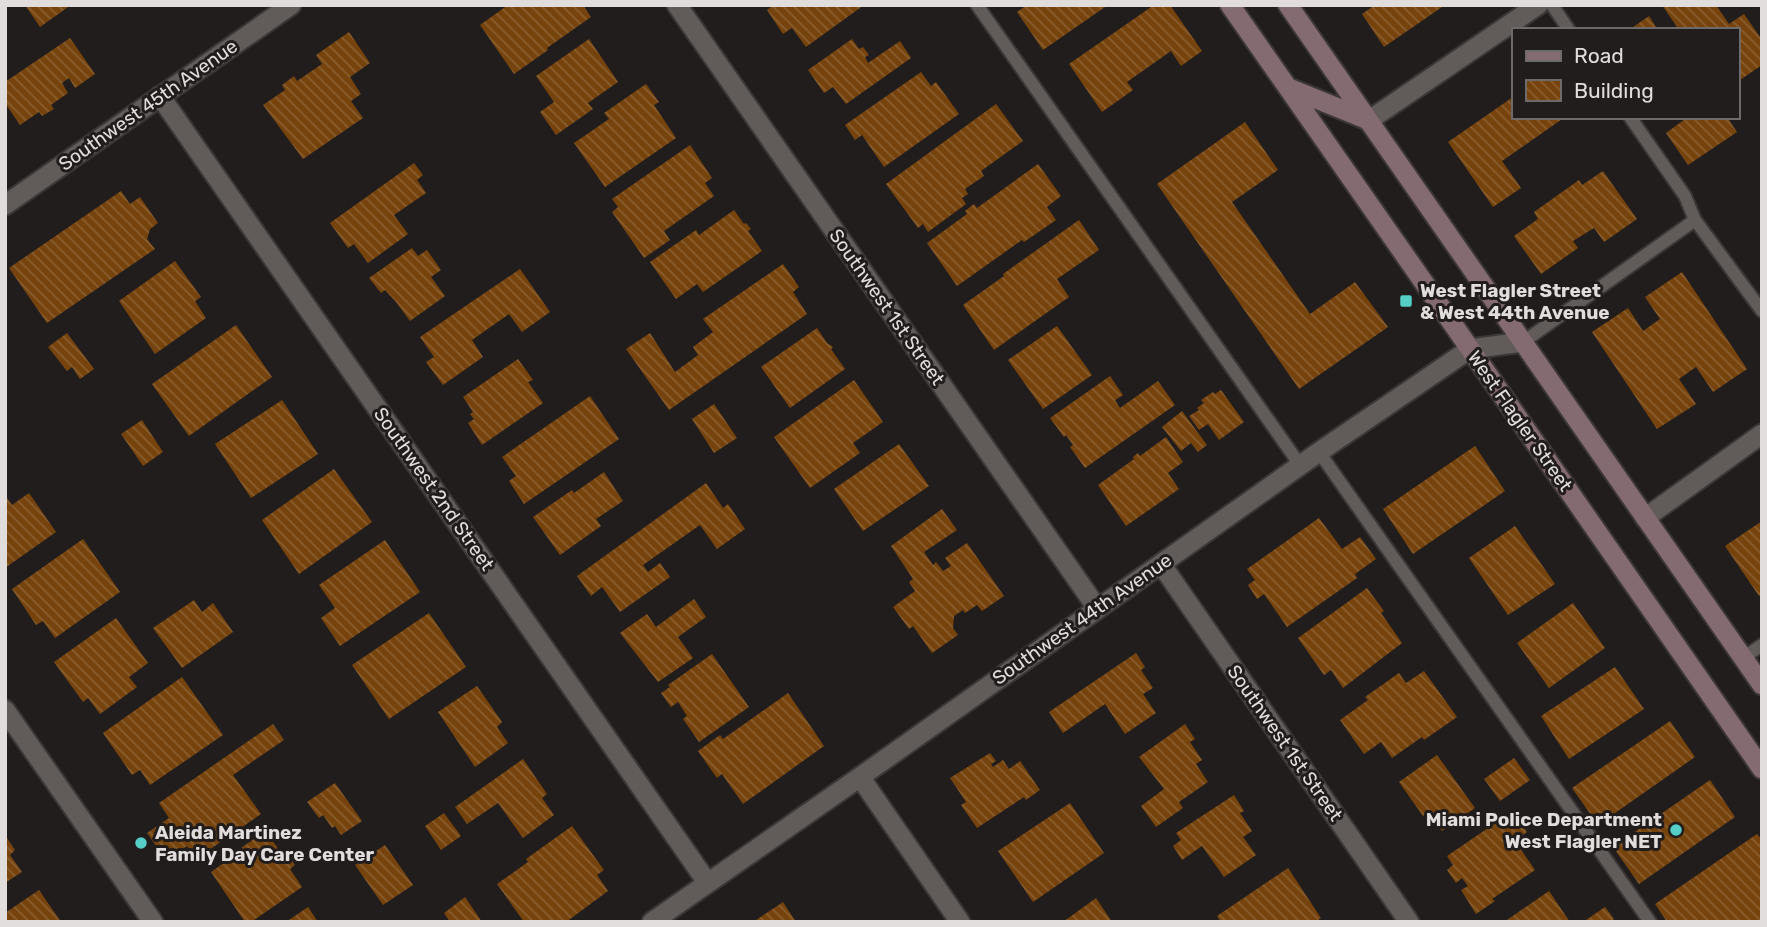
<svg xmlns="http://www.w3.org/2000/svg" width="1767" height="927" viewBox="0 0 1767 927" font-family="Rubik,sans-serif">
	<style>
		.building { fill: url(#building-back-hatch) }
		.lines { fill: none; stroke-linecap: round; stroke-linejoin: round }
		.service-casing { stroke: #3b3736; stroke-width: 16 }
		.minor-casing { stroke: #3b3736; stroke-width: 23 }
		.secondary-casing { stroke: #3b3736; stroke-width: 23 }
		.service { stroke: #615b5a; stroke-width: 12 }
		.minor { stroke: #615b5a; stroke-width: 19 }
		.secondary { stroke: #846a71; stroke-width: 19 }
		.poi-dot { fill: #55cec6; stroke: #221d1d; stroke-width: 2.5 }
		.labels { text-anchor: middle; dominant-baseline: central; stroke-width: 6; stroke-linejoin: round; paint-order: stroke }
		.street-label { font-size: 19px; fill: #e1dddd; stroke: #221d1d }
		.poi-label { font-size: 19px; font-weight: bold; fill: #e1dddd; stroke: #221d1d; text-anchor: start }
	</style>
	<defs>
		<pattern id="building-back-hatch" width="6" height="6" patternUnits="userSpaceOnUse" patternTransform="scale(1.75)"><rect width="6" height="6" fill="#76430c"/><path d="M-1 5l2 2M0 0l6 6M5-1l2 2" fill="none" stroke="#895e2f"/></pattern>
	</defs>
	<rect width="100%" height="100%" fill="#221d1d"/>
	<path class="building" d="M25,5H71L40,27Z
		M508,5H583L591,17L547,48L548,50L514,74L480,25Z
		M774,5H864L806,47L792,28L783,34L767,10Z
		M1027,5H1108L1043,50L1017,12Z
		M1154,5H1170L1202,51L1181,66L1171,51L1127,82L1133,90L1102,112L1069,64Z
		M1375,5H1445L1384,47L1362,14Z
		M1662,5H1716L1729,24L1744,14L1762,40V65L1737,82V30H1679Z
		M1649,16L1658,30H1629Z
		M349,32L370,63L350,77L361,94L351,101L363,118L303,159L263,105L285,90L282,85L294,76L297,81L322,64L316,55Z
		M70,38L95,74L75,88L69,78L62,83L68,93L51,105L54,109L42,116L39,112L20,125L5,103V82Z
		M589,39L618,82L588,103L593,109L556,135L540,112L554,102L536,76Z
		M852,39L859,49L863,47L869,55L865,57L868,63L900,41L911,58L846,104L833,87L824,93L808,70Z
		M921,72L931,86L936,82L959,114L884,167L862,135L855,140L845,125Z
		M646,84L659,102L654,105L676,138L605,187L574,143L609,119L604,113Z
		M1513,97V117H1565L1502,161L1521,188L1493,207L1448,142Z
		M996,104L1023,141L981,171L984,176L965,189L968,194L962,198L966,204L928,232L923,224L918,228L886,184Z
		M1688,117H1727L1737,132L1688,165L1666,133Z
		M1245,122L1278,170L1232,202L1310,314L1355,282L1388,327L1299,389L1157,184Z
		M690,145L712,178L705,183L714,196L664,231L670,240L644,258L612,212L618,207L612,199Z
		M414,163L423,175L417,180L426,193L394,215L408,234L368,263L354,244L348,248L330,223Z
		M1038,164L1061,196L1047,207L1056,220L1024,242L1022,240L957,286L927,243L967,214L965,211L974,204L977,208Z
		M1603,171L1637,219L1604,242L1594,228L1573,241L1578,248L1541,274L1514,236L1538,219L1534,212L1579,180L1582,185Z
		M121,191L130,204L140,197L158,223L150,229L147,239L155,249L47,323L9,268Z
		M734,210L744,224L746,223L751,229L748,231L762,251L703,292L697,284L676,299L650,262L696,230L699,235Z
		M1079,220L1099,250L1057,279L1069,297L994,350L963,305L1004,276L1003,274Z
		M412,248L418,256L427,250L441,270L431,277L445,296L410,321L396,302L385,290L381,293L369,278Z
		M175,261L201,297L195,301L206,318L155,354L119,301Z
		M783,264L799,287L793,292L807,314L669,410L626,349L650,333L675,372L698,355L693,347L713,332L703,319Z
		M520,269L550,312L522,332L509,314L472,340L483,357L443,385L426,362L434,357L420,337Z
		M1682,272L1747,369L1713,392L1696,367L1679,379L1696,404L1657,429L1592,332L1628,308L1643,331L1660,319L1645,297Z
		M236,325L272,377L189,436L152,384Z
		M1057,326L1092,375L1043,409L1008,360Z
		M817,328L827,343L833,347L831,349L845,369L790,408L761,367Z
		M67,333L94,369L80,379L72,367L67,371L48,347Z
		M518,359L533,380L528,382L543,403L482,445L468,423L474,419L470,414L473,412L463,397Z
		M1110,376L1123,395L1115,400L1120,408L1158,381L1175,405L1085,468L1070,447L1073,445L1066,435L1064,437L1050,418Z
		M854,380L883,422L853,443L860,453L810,488L774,437Z
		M1221,390L1244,422L1219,440L1208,424L1199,430L1189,416L1199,410L1197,408L1204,403L1201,400L1213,392L1215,394Z
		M590,396L619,439L524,504L509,481L516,476L502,457Z
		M282,400L318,454L251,498L215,444Z
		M714,404L737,438L714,453L692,419Z
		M1182,411L1207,445L1198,452L1191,443L1181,451L1162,427Z
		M142,420L163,452L143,466L121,434Z
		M1166,437L1183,462L1168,473L1179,489L1126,526L1098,485L1134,459L1133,457L1138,453L1140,456Z
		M899,444L929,486L863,531L834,489Z
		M1475,446L1505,491L1413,554L1383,509Z
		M334,469L372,522L299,574L262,520Z
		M604,472L623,501L596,519L601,526L560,555L533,517L572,490L574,493Z
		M706,483L723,508L728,504L745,529L717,549L700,525L643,565L648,572L660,563L670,577L620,612L602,587L591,596L577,576Z
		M29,493L56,532L5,568V495L12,505Z
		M942,509L957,530L924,552L933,565L936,562L943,571L951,566L945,558L967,543L1004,596L982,611L977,605L965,613L963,610L954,616L953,628L958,635L932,653L913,626L909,629L893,607L915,591L909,582L913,579L891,546Z
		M1319,518L1342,549L1360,537L1376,559L1355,574L1357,578L1287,627L1264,594L1257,599L1248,585L1255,580L1247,569Z
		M1762,521V594L1759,596L1725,546Z
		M1515,526L1555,584L1508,615L1469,558Z
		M83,539L120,592L55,638L43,621L36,625L12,589Z
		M385,540L420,592L340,646L321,618L335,608L319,585Z
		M1367,588L1384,611L1381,613L1402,643L1343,688L1331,670L1324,675L1298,638Z
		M694,599L706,617L678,637L693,658L658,682L620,633L647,614L656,627Z
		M194,600L202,612L213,603L233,632L182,668L153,628Z
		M1573,603L1605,648L1549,688L1517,643Z
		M429,613L466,667L389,719L352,665Z
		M116,618L148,663L129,677L137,687L100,714L88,698L83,702L54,662Z
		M1136,653L1145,667L1141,670L1153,688L1143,694L1156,713L1125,734L1105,704L1063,733L1049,712Z
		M712,654L749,707L699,742L683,719L687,716L678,702L671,707L661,693L670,687L668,685Z
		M1615,667L1644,709L1569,759L1541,716Z
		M1424,671L1457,717L1424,740L1422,737L1392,758L1381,742L1364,754L1340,720L1368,700L1365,697L1399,673L1406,683Z
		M182,677L223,735L150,785L140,770L132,775L103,733Z
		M477,686L502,722L497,727L508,743L475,767L438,712Z
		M788,693L824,746L743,804L722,774L717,778L698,751L720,735L723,739Z
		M1670,721L1695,757L1598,825L1572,788Z
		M273,724L284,740L233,775L261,814L196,859L187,846L166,860L147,833L169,818L159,803Z
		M1185,724L1195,739L1190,742L1202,760L1196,764L1208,782L1179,802L1183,808L1156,827L1141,806L1164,789L1139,757Z
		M990,753L996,761L991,764L993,767L1003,760L1009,769L1020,761L1040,790L1026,800L1024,797L977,828L961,805L966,802L950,778Z
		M1437,755L1475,808L1442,831L1428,812L1423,816L1399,782Z
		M1514,758L1530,780L1500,801L1484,779Z
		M523,759L547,794L542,798L554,815L523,838L498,803L467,824L455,807Z
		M1710,780L1735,817L1639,884L1613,847Z
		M335,783L362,821L341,835L335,826L332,828L323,815L319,818L307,802Z
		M1234,795L1244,811L1240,813L1252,831L1243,837L1256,855L1224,877L1202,846L1182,860L1173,846L1181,840L1176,833Z
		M1070,803L1104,853L1033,902L998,851Z
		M1513,811L1527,832L1515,841L1535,870L1492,899L1495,901L1476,914L1461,890L1468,886L1462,878L1456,883L1447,870L1453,865L1447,856Z
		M444,813L461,836L441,850L425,826Z
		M572,826L604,870L597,875L608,891L566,922H524L497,884L528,862L526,859Z
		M265,831L283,855L286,853L291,859L295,865L290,869L302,887L251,922H245L211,872L242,850L241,848Z
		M1757,834L1762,840V922H1667L1655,904Z
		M5,835L15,850L10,855L22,872L5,883Z
		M385,845L413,885L383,905L355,865Z
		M1288,868L1321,918L1315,922H1221L1217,916Z
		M39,890L61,922H5V913Z
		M1549,891L1570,922H1504Z
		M465,897L482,922H450L444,913Z
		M1096,898L1112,922H1063Z
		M783,902L796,922H753Z
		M308,907L318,922H286Z
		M1605,907L1614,919L1610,922H1583Z"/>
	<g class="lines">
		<defs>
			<path id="service" d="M977,5L1300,465
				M1552,5L1569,30
				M1630,117L1685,196L1695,220
				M1523,342L1695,220L1762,311
				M1319,452L1650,922
				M1743,658L1762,645"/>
			<path id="minor" d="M677,5L1097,608
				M160,96L707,882
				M1368,121L1538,5
				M5,205L291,5
				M1645,518L1762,434
				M1161,564L1409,922
				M5,710L153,922
				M860,777L960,922
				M652,922L860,777L1319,452L1470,349L1523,342"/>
			<path id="secondary" d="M1230,5L1427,287L1762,769
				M1288,5L1762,685
				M1289,88L1368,120"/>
		</defs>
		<use href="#service" class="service-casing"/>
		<use href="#minor" class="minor-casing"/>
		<use href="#secondary" class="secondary-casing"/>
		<use href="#service" class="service"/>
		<use href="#minor" class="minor"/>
		<use href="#secondary" class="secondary"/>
	</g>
	<g class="poi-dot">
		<rect x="1399" y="294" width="14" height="14" rx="3.5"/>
		<circle cx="1676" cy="830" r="7"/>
		<circle cx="141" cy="843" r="7"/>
	</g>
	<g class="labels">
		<g class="street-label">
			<text transform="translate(148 105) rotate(-35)">Southwest 45th Avenue</text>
			<text transform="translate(887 307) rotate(55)">Southwest 1st Street</text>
			<text transform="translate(1520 421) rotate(55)">West Flagler Street</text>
			<text transform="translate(434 489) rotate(55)">Southwest 2nd Street</text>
			<text transform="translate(1082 619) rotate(-35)">Southwest 44th Avenue</text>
			<text transform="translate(1285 743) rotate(55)">Southwest 1st Street</text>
		</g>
		<g class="poi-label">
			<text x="1420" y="290">West Flagler Street<tspan x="1420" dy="22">&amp; West 44th Avenue</tspan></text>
			<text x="1662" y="819" text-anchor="end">Miami Police Department<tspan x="1662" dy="22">West Flagler NET</tspan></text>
			<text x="155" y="832">Aleida Martinez<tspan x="155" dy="22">Family Day Care Center</tspan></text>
		</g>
	</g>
	<rect width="1767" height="927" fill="none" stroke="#e1dddd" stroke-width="14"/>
	<rect x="1512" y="28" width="228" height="91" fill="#221d1d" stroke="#6e6a6a" stroke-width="2"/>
	<rect x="1526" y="51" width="35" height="10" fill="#846a71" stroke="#6e6a6a" stroke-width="2"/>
	<text x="1574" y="63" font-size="21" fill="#e1dddd">Road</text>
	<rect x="1526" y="80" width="35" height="21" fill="url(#building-back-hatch)" stroke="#6e6a6a" stroke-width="2"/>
	<text x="1574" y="98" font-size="21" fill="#e1dddd">Building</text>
</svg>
